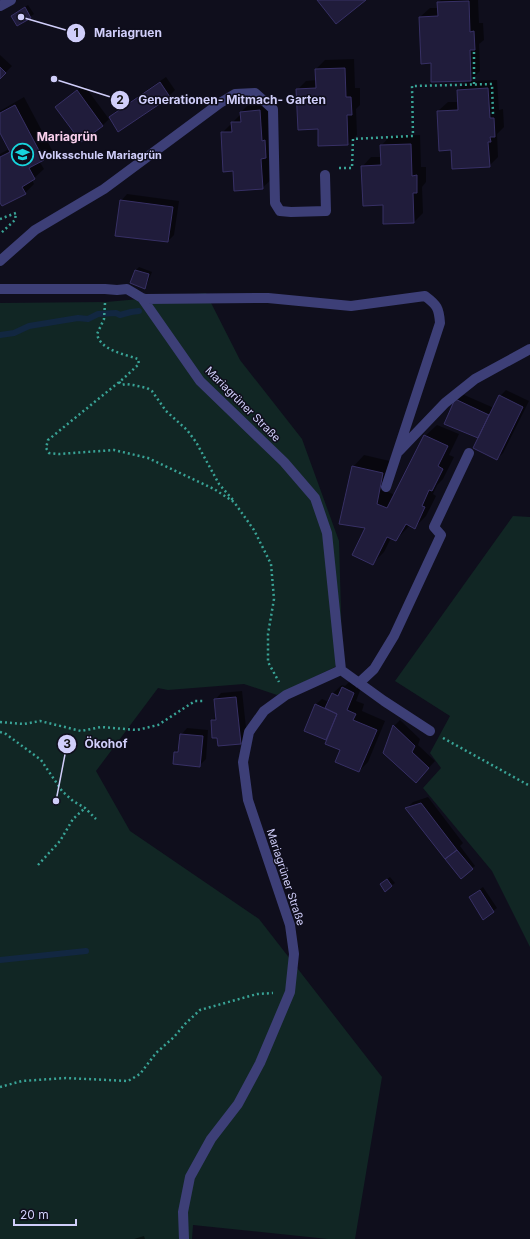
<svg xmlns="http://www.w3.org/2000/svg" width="530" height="1239" viewBox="0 0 530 1239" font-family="Inter,sans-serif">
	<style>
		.green { fill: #112624 }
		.shadow { fill: #0007 }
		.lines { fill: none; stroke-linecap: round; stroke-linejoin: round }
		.stream { stroke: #122741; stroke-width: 6 }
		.building { fill: #201c3b; stroke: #373065 }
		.path { stroke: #39a396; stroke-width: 2.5; stroke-dasharray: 2 3; stroke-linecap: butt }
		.minor { stroke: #3d3f77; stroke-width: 10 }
		.labels { text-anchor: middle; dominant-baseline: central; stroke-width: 3; stroke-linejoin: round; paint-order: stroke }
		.poi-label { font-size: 11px; font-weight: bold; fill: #d0cefa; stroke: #0f0e1c; text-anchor: start }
		.street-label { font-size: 11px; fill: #d0cefa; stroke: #0f0e1c }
		.neighbourhood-label { font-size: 12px; font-weight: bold; fill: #fad0ed; stroke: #0f0e1c }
		.leader { fill: none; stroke: #d0cefa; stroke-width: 1.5 }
		.callout-dot { fill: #d0cefa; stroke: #0f0e1c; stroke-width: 1.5 }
		.mark-label { font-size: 12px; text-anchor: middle; font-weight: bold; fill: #111 }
		.callout-label { font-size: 12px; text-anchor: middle; font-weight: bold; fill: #d0cefa; stroke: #0f0e1c; stroke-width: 3; stroke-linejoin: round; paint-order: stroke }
	</style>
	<rect width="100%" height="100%" fill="#0f0e1c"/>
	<path class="green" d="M206,293L240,360L302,439L339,541L342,647L335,667L277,695L244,684L168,690L158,688L96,771L130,831L259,919L382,1077L355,1239H328L193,1225L192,1239H0V303L106,302Z
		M513,516L530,517V947L492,871L423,788L441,768L430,753L450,716L395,681Z"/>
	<path class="shadow" d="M441,0H478L479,23H483L484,40L479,44L480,71L470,81L497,80L499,110L503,109L504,127L497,134L498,157L489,166L452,149L438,111L448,102H459L458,90L469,80L432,62L420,17L430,8H438V2Z
		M28,5L34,14L18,25L12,16Z
		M0,55L12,66L0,78Z
		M354,59L355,88H360V105L356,109L357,135L348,144L318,128L297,90L306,81L317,80L316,69L325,60Z
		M166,77L175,90L169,96L110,118L103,125L82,141L56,107L84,85L109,119L116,111Z
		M24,97L52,150L39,161L44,169L32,180L34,184L25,193L0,201V154L9,149L0,131V111Z
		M269,102L272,179L262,188L234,170L222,133L241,114V112L250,103Z
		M420,135L421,167H426V182L422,187L423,213L414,222L384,204L362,167L371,157H381V146L390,136Z
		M127,194L179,201L174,235L168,241L121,201Z
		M139,267L152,272L147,284L144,287L132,283L136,270Z
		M506,390L529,401L503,453L497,459L479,438L456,400L462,394L494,408L500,396Z
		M437,425L459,434L449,455L454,457L443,479L437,485L433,494L436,496L426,516L415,527L410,525L396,540L391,538L384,552L373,563L366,527L353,467L364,455L394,462L388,492L395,495L425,436Z
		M352,679L363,683L356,701L364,704L362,711L385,721L368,762L359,771L341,750L328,740L305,731L315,705L322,699L329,702L332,694L342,685L345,686Z
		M242,691L247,737L240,743L212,721L216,716L215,700L221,693Z
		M400,720L420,739L418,745L435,761L422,775L394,726Z
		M187,728L208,730L206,759L199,766L175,752L179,748L181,735Z
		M428,797L463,843L460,846L475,866L472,868L407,808L413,802Z
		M390,877L395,883L385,890L381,884Z
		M483,887L497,908L483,918L470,897Z
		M144,1236L145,1239H134Z"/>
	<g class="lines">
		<path class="stream" d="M0,335L14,333L29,326L78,318L88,319L98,314L116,313L120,315L131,312L139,311
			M0,960L86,951"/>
	</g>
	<path class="building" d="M317,0H366L336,24Z
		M469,1L470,32L474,31L475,50H470L471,81L431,82V63L421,64L419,17L438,16L437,2Z
		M25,7L31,18L17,26L11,16Z
		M0,67L6,73L0,79Z
		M345,68L346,97H351L352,115H347L348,145L318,146V129L298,130L296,89L316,88L315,69Z
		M160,82L170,97L118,132L109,117Z
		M488,88L490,118H494L495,137H490L491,142H488L490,167L452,169L451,150L439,151L437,111L458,110L457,90Z
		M77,90L103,126L81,142L55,107Z
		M15,105L44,160L29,168L35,179L22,187L26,194L2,206L0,203V157L10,152L0,133V113Z
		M260,110L262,141L265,140L266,158L261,159L263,189L234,191L233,171L223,172L221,132H232L231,122H241L240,112Z
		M411,144L412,176L417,175V193H413L414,223L383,224V205L363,206L361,166L381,165L380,145Z
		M120,200L173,207L168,242L115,236Z
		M135,270L149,274L145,289L130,283Z
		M499,395L523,407L497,460L473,448Z
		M455,399L489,415L478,438L444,424Z
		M424,435L448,446L438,466L443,469L432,491L429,490L422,506L425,507L415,529L406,524L396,541L387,537L373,565L352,555L365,528L339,524L352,466L383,473L377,504L387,508Z
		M342,687L354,693L347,710L356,714L353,720L377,730L359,772L335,762L340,750L325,744L337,714L325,708L332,693L338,696Z
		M236,697L241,744L218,746L217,738H212L211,720H216L214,699Z
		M315,704L337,714L326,740L304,731Z
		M393,725L415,746L412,752L429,768L416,783L383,753Z
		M180,734L203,736L200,767L173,764L174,752H178Z
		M421,803L457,850L445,859L405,808Z
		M457,850L473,869L461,879L445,859Z
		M387,879L392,886L385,892L380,884Z
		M480,890L494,912L483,920L469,897Z"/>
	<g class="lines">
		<path class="path" d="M474,52V84
			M339,168H352L353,139L413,136L412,86L492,84L493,114
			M0,219L16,213L15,220L0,234
			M105,303L104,319L97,334C100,350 124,354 138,359L139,364L124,378L48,440L46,448L49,453L59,454L114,450L148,458L214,489L234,502L254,530L271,564L274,599L268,634V662L279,682
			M119,382L122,385L126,384L133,385L147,388L152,391L166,411L187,430L196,442L219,484L233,500
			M0,722L24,724L40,721L81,731L101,727L137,730L158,725L195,701H204
			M0,732L6,734L41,760L62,791L73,801L85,808L96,819
			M443,738L530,786
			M38,865L60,841L73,819L85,808
			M0,1087L22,1081L66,1078L128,1081L140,1074L156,1053L174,1037L185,1024L200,1010L257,994L273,993"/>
		<path class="minor" d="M0,6L11,0
			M0,261L35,230L104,189L220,103L235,94L255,93L273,109L275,203L280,211L291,212L326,211L325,175
			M0,289H105L117,290L127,289L142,298L200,381L284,462L315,498L327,533L341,670L384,701L430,731
			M142,298L145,299L268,298L351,306L425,296C437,305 439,308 440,323L386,487
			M399,451L445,403L475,379L530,349
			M359,683L374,669L394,636L441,535L434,527L469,453
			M184,1239L183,1212L190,1177L211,1139L238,1104L260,1063L290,992L294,954L290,925L248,800L243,762L249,732L264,711L286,695L341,670"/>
	</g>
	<defs>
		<symbol id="school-ring" viewBox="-11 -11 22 22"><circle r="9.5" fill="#0f0e1c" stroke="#17d5dd" stroke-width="1.5"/><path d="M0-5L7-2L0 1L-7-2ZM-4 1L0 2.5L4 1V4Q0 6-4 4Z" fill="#17d5dd"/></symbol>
	</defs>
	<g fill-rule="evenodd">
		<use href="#school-ring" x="10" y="142" width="25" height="25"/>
	</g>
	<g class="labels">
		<g class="poi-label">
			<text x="38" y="155">Volksschule Mariagrün</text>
		</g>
		<g class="street-label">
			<text transform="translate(243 404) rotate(45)">Mariagrüner Straße</text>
			<text transform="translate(286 877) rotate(72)">Mariagrüner Straße</text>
		</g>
		<g class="neighbourhood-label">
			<text x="67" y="136">Mariagrün</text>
		</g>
	</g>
	<path class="leader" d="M21 17L76 33M54 79L120 100M56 801L67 744"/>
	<g class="callout-dot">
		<circle cx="21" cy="17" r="4"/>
		<circle cx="54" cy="79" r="4"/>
		<circle cx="56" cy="801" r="4"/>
		<circle cx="76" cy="33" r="10"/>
		<circle cx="120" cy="100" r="10"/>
		<circle cx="67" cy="744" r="10"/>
	</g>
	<g class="mark-label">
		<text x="76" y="37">1</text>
		<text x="120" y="104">2</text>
		<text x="67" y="748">3</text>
	</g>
	<g class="callout-label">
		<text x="128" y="37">Mariagruen</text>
		<text x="232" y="104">Generationen- Mitmach- Garten</text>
		<text x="106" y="748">Ökohof</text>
	</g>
	<path d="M14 1219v6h62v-6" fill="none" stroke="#d0cefa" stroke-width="2"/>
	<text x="20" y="1219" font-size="12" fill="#d0cefa" stroke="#0f0e1c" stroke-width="3" paint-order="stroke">20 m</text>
</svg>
